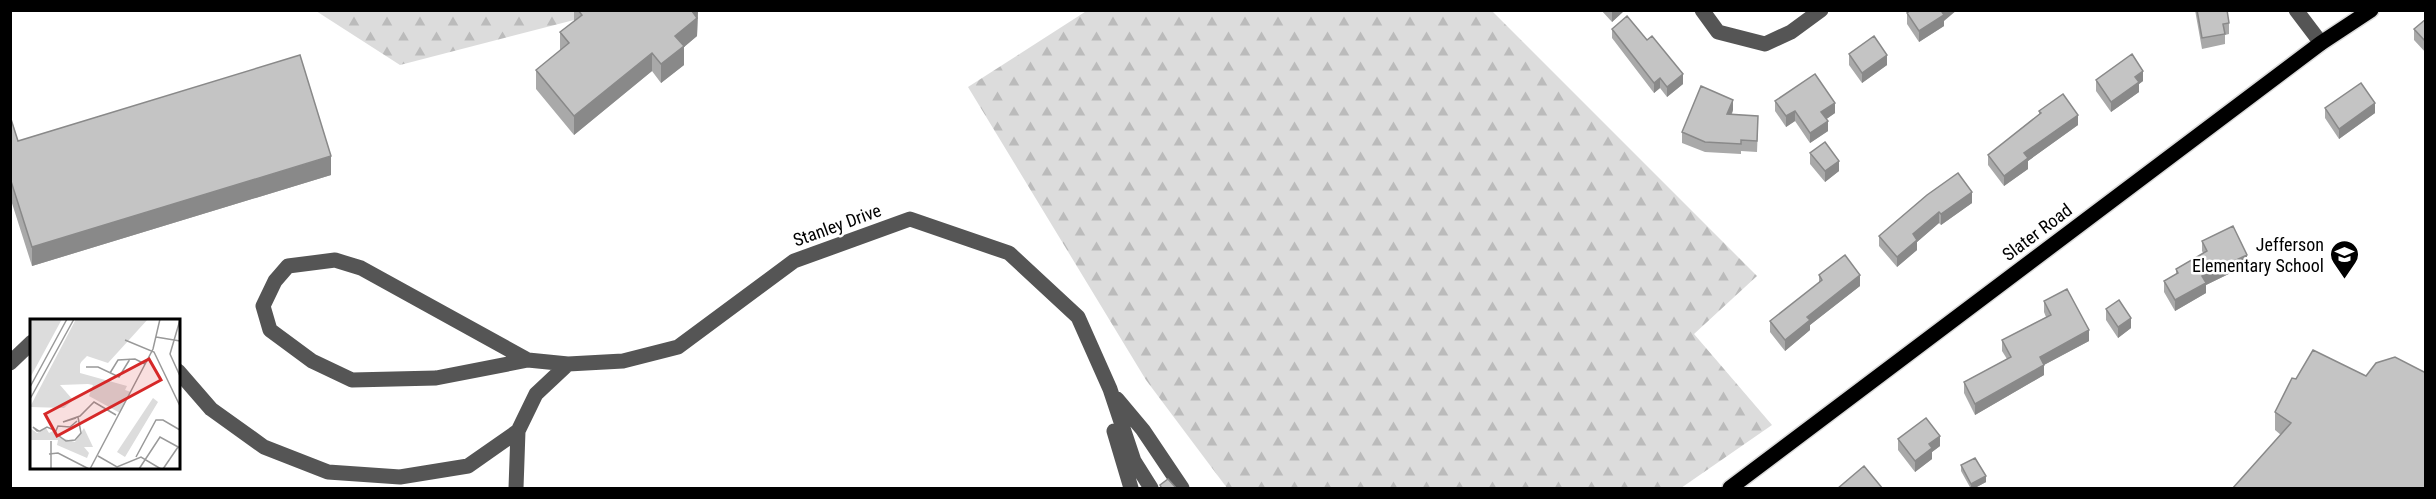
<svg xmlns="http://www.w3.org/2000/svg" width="2436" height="499" viewBox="0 0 2436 499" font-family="'Roboto Condensed',sans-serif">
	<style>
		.forest { fill: url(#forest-firs) }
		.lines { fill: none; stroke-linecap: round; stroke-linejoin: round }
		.major-casing { stroke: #dbdbdb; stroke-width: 18 }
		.minor { stroke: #555; stroke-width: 15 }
		.major { stroke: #000; stroke-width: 15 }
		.wall { fill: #a9a9a9 }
		.shaded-wall { fill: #898989 }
		.building { fill: #c4c4c4; stroke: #898989; stroke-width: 1.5 }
		.labels { text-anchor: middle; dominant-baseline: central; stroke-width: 5; stroke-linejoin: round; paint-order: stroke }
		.street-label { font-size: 18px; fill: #000; stroke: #fff }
		.poi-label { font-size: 18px; fill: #000; stroke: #fff; text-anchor: end }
		.inset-road { fill: none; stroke: #999; stroke-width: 1.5 }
		.view { fill: #d62828; fill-opacity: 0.15; stroke: #d62828; stroke-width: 3 }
		.inset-edge { fill: none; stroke: #000; stroke-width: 3 }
	</style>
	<defs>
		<pattern id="forest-firs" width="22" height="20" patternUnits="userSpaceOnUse" patternTransform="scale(1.5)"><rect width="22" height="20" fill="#dcdcdc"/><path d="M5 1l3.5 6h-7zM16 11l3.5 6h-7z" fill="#bbb"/></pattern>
	</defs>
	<rect width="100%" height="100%" fill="#fff"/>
	<path class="forest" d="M1088,10L1492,11L1757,276L1694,334L1772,425L1681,488H1227L1146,380L968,87Z
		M316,11H609L400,65Z"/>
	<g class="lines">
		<defs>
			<path id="major" d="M1730,488L2321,43L2371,10"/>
		</defs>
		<use href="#major" class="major-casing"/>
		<path class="minor" d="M1702,10L1718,32L1765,44L1791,32L1821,10
			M2296,10L2321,43
			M528,360L436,378L352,380L312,361L270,330L263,306L275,281L288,266L335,260L361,268L528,360L568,364L623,361L678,347L794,261L910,219L1009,253L1078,317L1110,389L1134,461L1151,488
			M10,363L32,342
			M178,371L211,409L264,447L328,472L400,477L468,466L518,431
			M1117,399L1143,430L1182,488
			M1114,431L1131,488
			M516,488L518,431L536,394L568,364"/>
		<use href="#major" class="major"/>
	</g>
	<path class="wall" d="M574,10H698L697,36L684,47V65L661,83L652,71L574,135L536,89V70L560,51V32L574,22Z
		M1601,10H1625L1612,22Z
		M2195,10H2227L2229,23V34L2225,35V44L2202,49Z
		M1907,13L1944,21V26L1919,42L1907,24Z
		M2426,15V53L2414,40V29L2425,19Z
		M1612,29L1683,84L1667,97L1660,88L1654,93L1612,38Z
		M1849,54L1887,65L1862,83L1849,65Z
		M2096,80L2143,81L2139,84V92L2111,112L2096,91Z
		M1775,101L1835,113L1826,119L1828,131L1810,143L1795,121L1786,127L1775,111Z
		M2325,108L2375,113L2339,139L2325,118Z
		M1733,110L1732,114L1758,126L1757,152L1741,151V154L1705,152L1682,143V132Z
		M2039,111L2078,125L2028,161V169L2004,186L1988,165V155L2039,114Z
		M10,116L18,141L331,175L32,266L10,197Z
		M1810,153L1839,171L1825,182L1810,164Z
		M1927,195L1972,203L1941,225L1939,223L1917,242V250L1897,267L1879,246V236Z
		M2202,241L2247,265L2206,285V293L2175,311L2164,292V281L2176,274V269L2203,253L2202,251Z
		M1819,275L1860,286L1810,325V330L1785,351L1770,332V321L1819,283Z
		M2044,301L2089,341L2044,365V375L1975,415L1964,393V382L2007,359L2002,351V340L2046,317L2044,312Z
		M2106,309L2131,328L2118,338L2106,320Z
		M2366,376L2281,435L2275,430V412L2296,379Z
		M1898,439L1940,446L1932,452V459L1915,472L1898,450Z
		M1961,465L1986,482L1973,489H1971L1961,471Z"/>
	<path class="shaded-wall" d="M693,10H698L697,36L684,47V65L661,83V64L675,36Z
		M1613,10H1625L1612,22V12Z
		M1943,10H1957L1944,21V26L1919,42V31Z
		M652,53V71L574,135V116Z
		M1887,55V65L1862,83V73Z
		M2143,71V81L2139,84V92L2111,112V102L2135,77Z
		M1683,74V84L1667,97V87Z
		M1660,78V88L1654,93V83Z
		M1733,100V110L1727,124V114Z
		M1835,103V113L1821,123V112Z
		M2375,103V113L2339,139V129Z
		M1795,111V121L1786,127V116Z
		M2078,115V125L2028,161V169L2004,186V176L2024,153Z
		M1828,121V131L1810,143V133Z
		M331,156V175L32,266V247Z
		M1839,161V171L1825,182V171Z
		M1972,192V203L1941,225V214Z
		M1939,212V223L1917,242V250L1897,267V257L1913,234Z
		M2247,255V265L2206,285V293L2175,311V300L2202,276Z
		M1860,275V286L1810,325V330L1785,351V340L1807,317Z
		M2131,318V328L2118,338V327Z
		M2089,330V341L2040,367V357Z
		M2044,365V375L1975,415V404Z
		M1940,436V446L1932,452V459L1915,472V461L1929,444Z
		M1986,476V482L1973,489H1971V484Z"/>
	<path class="building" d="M578,10H693L692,11L697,18L675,36L684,46L661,64L652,53L574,116L536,70L569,43L560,32L582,15Z
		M1911,10H1943L1942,12L1944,15L1919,31L1907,13Z
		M2197,10H2227L2229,23L2223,24L2225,34L2202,38Z
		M1627,16L1647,40L1652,36L1683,74L1667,87L1660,78L1654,83L1612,29Z
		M2426,19V42L2414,29Z
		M1874,36L1887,55L1862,73L1849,54Z
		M2132,54L2143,71L2135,77L2139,82L2111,102L2096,80Z
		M300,55L331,156L32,247L10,178V116L18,141Z
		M1815,74L1835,103L1821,112L1828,121L1810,133L1795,111L1786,116L1775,101Z
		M2361,83L2375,103L2339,129L2325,108Z
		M1701,86L1733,100L1727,114L1758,116L1757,141L1741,140V144L1705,142L1682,132Z
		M2063,94L2078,115L2024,153L2028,158L2004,176L1988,155L2041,113L2039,111Z
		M1825,142L1839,161L1825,171L1810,153Z
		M1958,173L1972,192L1941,214L1939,212L1913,234L1917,240L1897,257L1879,236L1927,195Z
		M2233,226L2247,255L2202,276L2206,283L2175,300L2164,281L2178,273L2176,269L2207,251L2202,241Z
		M1845,255L1860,275L1807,317L1810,320L1785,340L1770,321L1822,280L1819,275Z
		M2067,289L2089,330L2040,357L2044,365L1975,404L1964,382L2011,357L2002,340L2051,315L2044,301Z
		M2119,300L2131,318L2118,327L2106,309Z
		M2313,350L2366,376L2376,363L2395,357L2426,373V489H2232L2291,423L2275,412L2292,378L2296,379Z
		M1926,418L1940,436L1929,444L1932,448L1915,461L1898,439Z
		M1975,458L1986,476L1971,484L1961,465Z
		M1864,466L1883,489H1837Z
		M1168,479L1177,489H1162L1160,485Z"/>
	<defs>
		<symbol id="school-pin" viewBox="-11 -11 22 30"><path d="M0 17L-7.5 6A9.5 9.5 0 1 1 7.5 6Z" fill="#000" stroke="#fff"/><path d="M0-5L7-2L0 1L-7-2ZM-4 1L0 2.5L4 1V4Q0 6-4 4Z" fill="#fff"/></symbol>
	</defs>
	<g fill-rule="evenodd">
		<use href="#school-pin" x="2328" y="238" width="33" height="45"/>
	</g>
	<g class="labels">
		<g class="street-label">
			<text transform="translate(837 225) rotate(-20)">Stanley Drive</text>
			<text transform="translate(2037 232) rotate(-37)">Slater Road</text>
		</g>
		<g class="poi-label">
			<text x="2324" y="244">Jefferson<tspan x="2324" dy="21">Elementary School</tspan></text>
		</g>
	</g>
	<g transform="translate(30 319)">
		<rect width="150" height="150" fill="#fff"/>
		<path d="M46,0H118L78,44L57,37L50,44V54L97,67L95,71L101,73L90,94L59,77L63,66L58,65L30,66L43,81L34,89L0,88ZM123,79L128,83L95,138L87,133ZM0,109L7,114L16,109L19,114L23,112L26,117L45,123L54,109L63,128H54L59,134L57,139L27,126L28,121H0Z" fill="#dcdcdc"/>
		<path d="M0,0H32L0,59ZM50,0H81L53,38L43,63L23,65L21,73L12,68Z" fill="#dcdcdc"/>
		<path class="inset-road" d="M150,1L140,35L150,57M126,18L150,22M95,21L124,33L150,87M56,48H68L89,58L100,40M80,54L88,41L105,40L115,45M0,68L37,0M0,80L44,0M46,99L33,103L50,97L64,83L86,96M47,102L40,108L28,107L25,114L36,122L45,121L51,114L48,98M9,112L3,108L7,112H10L17,108L24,111M21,122V150M19,135L28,134L59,150M68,137L87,148L111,138L131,150M106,138L126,101H133L150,111M60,150L123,30L130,0M109,150L130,118L150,129M133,150L148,128"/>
		<path class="view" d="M119,40L131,61L27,117L15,95Z"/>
		<rect width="150" height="150" class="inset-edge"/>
	</g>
	<rect width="2436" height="499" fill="none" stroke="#000000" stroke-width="24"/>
</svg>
